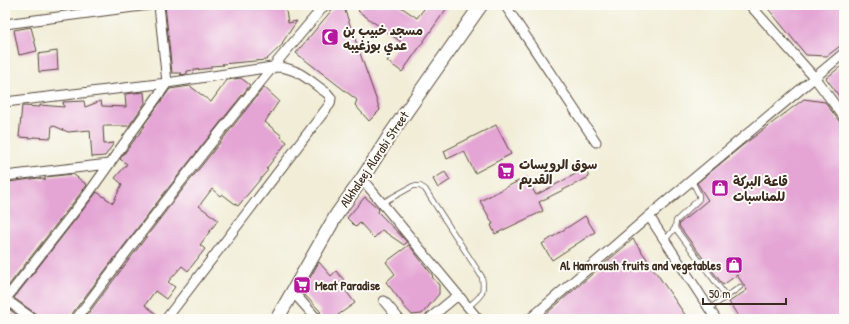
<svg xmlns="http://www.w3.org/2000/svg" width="849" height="324" viewBox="0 0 849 324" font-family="'Patrick Hand','Playpen Sans Arabic',sans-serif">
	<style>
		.building { fill: #e4a4d4 }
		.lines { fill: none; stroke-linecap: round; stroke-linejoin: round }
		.service-casing { stroke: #56473a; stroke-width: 6 }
		.minor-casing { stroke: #56473a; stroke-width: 11 }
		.secondary-casing { stroke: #56473a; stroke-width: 15 }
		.service { stroke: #fff; stroke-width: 4.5 }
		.minor { stroke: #fff; stroke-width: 9 }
		.secondary { stroke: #fff; stroke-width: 13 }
		.labels { text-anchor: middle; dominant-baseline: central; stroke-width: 4; stroke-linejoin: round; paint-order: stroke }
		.poi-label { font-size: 13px; font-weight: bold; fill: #3b2a1e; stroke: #fdfcf7; text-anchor: start }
		.street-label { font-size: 13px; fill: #3b2a1e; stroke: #fdfcf7 }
	</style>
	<rect width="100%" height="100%" fill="#fdfcf7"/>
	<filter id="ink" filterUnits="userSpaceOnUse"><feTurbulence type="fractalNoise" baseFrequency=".025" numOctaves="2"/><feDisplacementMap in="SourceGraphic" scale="8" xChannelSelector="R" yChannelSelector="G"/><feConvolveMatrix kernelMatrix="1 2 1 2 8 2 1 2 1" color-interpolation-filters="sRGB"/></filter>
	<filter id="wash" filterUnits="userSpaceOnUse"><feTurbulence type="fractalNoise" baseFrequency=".012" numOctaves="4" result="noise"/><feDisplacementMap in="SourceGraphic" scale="16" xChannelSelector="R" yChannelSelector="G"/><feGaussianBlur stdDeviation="0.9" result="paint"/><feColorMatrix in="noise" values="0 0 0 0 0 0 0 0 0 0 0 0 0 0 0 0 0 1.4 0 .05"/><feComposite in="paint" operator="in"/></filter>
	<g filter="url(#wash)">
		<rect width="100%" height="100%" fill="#f1edd7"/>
		<g id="blocks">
			<path class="building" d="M165,5H285L288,23L297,21L282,43L283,44L266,60L222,64L224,65L211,66V68L187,71V74L180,75L182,73H172Z
				M336,5H343L380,110L369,121L355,105L357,100L296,53Z
				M364,5H398L417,18L427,5H449L402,72L387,61L401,42L358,11Z
				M765,5H844V43L827,56L806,55Z
				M31,27L37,51L19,55L14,30Z
				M57,51L58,70L39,72L38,54Z
				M844,64V103L826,78Z
				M241,78L250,85L162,196L71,315L70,319H39L36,314L14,298L97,192L113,203L122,184L115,178L127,164L120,159L145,126H143L170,89L190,86L211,102L227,80Z
				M264,87L279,101L265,122L282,136L281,137L287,142L266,169L268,170L238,206L222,194L220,196L212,189L199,206L218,220L200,245L205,249L188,271L182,266L168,282L175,287L166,299L155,291L145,305L160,317V319H84L172,203Z
				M144,92L145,103L129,126H103L104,144L114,143L105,156L92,157L90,130L68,132L52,125L51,138L33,137V138L19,137L22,106L40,107V105L64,107L63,102L84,101L85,107L101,101L102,106L126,107L125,94Z
				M804,99L825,102L839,121L844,123V319H740L729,302L747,290L737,275L723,285L679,226L680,223L708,200L697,183L743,145Z
				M496,125L511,154L475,173L464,151L447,159L444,151Z
				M585,169L589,177L539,202L543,211L495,234L491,225L493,224L480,201L526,177L536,195Z
				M445,172L450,180L438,188L433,179Z
				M73,174L87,185L5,290V194L9,193V182L38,178L45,180V177Z
				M365,197L379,209L378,212L407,242L404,245L382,230L374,238L360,223L356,227L347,218Z
				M585,216L595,232L552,260L542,244Z
				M633,239L688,319H539H540Z
				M409,245L433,276L432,277L439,285V294L422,314L412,315L402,304H403L386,282L395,274L386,262Z
				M319,262L331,276L336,271L344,280L340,283L355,303L338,315L341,319H323L319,313L321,312L302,292Z
				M5,306L17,315L14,319H5Z"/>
		</g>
	</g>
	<g filter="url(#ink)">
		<use href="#blocks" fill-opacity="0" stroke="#56473a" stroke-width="1"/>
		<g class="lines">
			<defs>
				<path id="service" d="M692,181L699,195V199L676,221L675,228L726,296
					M382,203L413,186H420L425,189L482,277C485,294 481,296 468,307
					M665,240L675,228
					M709,309L740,287"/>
				<path id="minor" d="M505,5L596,142
					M750,5L814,77L844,117
					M5,24L149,5
					M5,102L167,83L272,67C297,66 308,80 327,93L331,98L330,104L166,319
					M5,176L109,164
					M362,179L478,319
					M649,216L716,319
					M293,292L317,319
					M5,299L33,319
					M5,300L88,194L167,83L159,5
					M384,301L399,319
					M76,319C156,212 238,106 325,5
					M429,319L458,295
					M530,319L649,216L844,53"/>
				<path id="secondary" d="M277,319L337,214L362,179L392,132L481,5"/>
			</defs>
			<use href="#service" class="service-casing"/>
			<use href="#minor" class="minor-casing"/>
			<use href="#secondary" class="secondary-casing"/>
			<use href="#service" class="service"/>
			<use href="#minor" class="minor"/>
			<use href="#secondary" class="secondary"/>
		</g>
	</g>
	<defs>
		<symbol id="mosque-square" viewBox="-11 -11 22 22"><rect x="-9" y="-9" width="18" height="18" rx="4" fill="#b5179e" stroke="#fdfcf7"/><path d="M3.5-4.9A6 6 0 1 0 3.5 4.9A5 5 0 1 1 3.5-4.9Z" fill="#fff"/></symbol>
		<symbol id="supermarket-square" viewBox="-11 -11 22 22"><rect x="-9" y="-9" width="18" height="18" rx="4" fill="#b5179e" stroke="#fdfcf7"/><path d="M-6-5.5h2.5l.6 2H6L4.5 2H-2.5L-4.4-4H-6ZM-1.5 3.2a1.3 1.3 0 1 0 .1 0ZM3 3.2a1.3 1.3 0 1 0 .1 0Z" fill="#fff"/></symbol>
		<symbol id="shop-square" viewBox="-11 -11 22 22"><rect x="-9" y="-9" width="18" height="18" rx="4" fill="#b5179e" stroke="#fdfcf7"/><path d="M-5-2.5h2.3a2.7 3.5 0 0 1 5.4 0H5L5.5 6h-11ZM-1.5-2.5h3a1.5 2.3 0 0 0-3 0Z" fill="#fff"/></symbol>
	</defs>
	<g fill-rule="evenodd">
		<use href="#mosque-square" x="320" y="27" width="20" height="20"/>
		<use href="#supermarket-square" x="496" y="161" width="20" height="20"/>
		<use href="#shop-square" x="710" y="178" width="20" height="20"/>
		<use href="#shop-square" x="724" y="255" width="20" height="20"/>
		<use href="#supermarket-square" x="292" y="275" width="20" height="20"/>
	</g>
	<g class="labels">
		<g class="poi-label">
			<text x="343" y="30">مسجد خبيب بن<tspan x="343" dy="15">عدي بوزغيبه</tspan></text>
			<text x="519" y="164">سوق الرويسات<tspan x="519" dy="15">القديم</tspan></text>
			<text x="733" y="181">قاعة البركة<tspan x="733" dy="15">للمناسبات</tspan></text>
			<text x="721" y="265" text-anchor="end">Al Hamroush fruits and vegetables</text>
			<text x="315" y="285">Meat Paradise</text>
		</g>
		<g class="street-label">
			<text transform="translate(374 159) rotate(-56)">Alkhaleej Alarabi Street</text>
		</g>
	</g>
	<rect width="849" height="324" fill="none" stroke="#fdfcf7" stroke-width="20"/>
	<path d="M703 298v6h83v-6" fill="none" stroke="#3b2a1e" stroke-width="2"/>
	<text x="709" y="298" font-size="12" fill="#3b2a1e" stroke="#fdfcf7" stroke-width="3" paint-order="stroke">50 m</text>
</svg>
